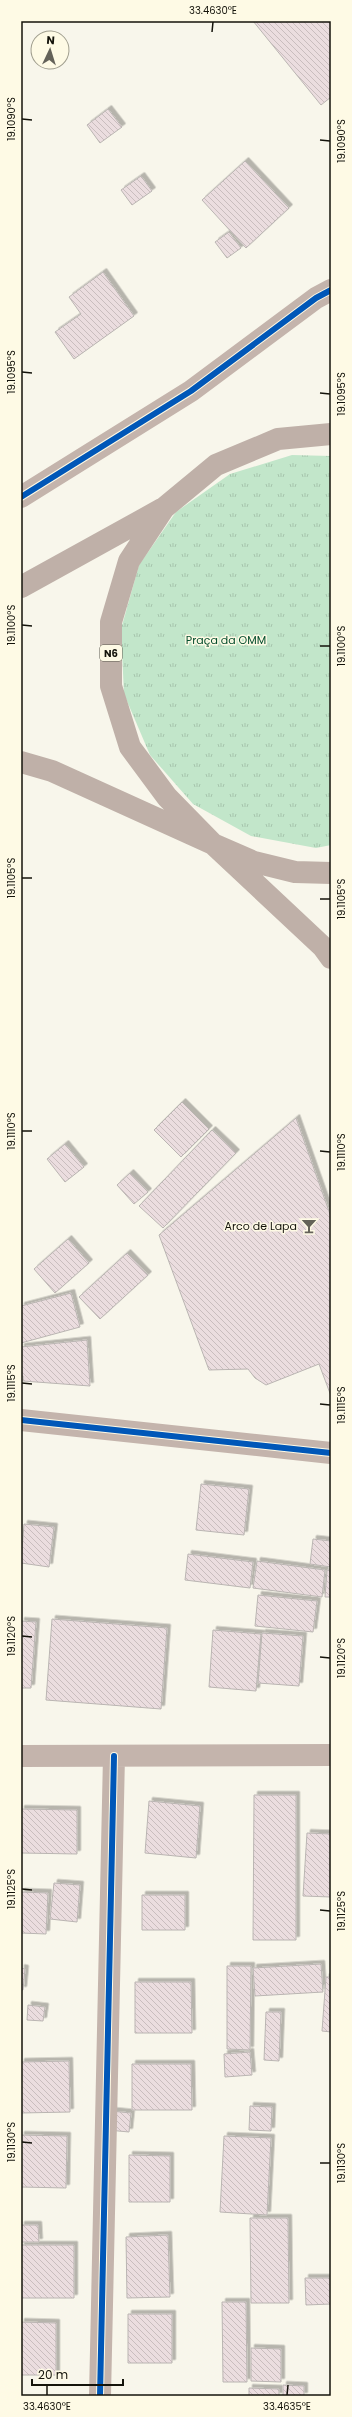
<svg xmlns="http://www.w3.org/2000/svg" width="352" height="2417" viewBox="0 0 352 2417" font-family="Poppins,sans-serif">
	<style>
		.park { fill: url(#park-tufts) }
		.building { fill: url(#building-back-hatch); stroke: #bab5b2; filter: url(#shadow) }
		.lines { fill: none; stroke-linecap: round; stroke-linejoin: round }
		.minor { stroke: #c4b4ac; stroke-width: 22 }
		.trunk { stroke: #bfb0a8; stroke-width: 22 }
		.cycleway-casing { stroke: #fefae5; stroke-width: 8 }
		.cycleway { stroke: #0057b8; stroke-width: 6 }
		.ticks { fill: none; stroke: #14130b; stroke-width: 1.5 }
		.labels { text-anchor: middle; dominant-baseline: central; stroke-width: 3; stroke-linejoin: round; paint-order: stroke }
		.shield { fill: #fefae5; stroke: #5a584c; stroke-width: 1 }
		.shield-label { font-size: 10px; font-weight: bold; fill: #14130b }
		.park-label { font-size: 11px; fill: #034d2c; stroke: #fefae5 }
		.poi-label { font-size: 11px; fill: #14130b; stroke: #fefae5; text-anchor: end }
		.neatline { fill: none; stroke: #14130b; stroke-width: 1.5 }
		.ticks-label { font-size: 10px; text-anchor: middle; fill: #14130b }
	</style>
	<defs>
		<pattern id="park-tufts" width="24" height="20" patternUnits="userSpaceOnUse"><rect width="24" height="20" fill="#c2e6ca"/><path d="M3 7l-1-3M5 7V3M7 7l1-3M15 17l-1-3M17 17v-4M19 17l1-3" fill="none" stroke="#a6c4ac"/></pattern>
		<pattern id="building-back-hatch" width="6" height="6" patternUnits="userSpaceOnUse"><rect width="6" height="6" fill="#ebdddf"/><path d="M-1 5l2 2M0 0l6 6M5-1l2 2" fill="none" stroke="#c9bdbe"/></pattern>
		<filter id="shadow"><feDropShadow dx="3.5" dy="-3.5" stdDeviation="0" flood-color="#0004"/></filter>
	</defs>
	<rect width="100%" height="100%" fill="#f8f6eb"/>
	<path class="park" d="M292,455L331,456V845L316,848L251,836L193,804L150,755L124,694L121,629L139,565L176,512L230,474Z"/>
	<path class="building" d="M253,21H331V97L321,105Z
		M108,109L122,127L100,143L87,125Z
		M245,161L289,208L246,248L202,200Z
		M141,176L152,191L132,205L121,190Z
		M229,232L241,248L227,258L215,242Z
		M103,272L134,316L74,359L55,332L81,314L69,297Z
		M182,1102L209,1129L181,1157L154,1130Z
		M296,1118L331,1217V1396L319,1364L266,1385L255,1378L248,1369L209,1370L159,1235Z
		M212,1130L236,1153L163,1228L139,1206Z
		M65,1144L84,1167L65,1182L47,1159Z
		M130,1173L148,1192L134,1204L117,1185Z
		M68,1239L89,1263L55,1293L34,1269Z
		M127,1253L148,1275L100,1319L79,1297Z
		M71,1293L80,1327L21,1343V1306Z
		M87,1340L90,1386L23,1381V1376H21V1347Z
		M201,1484L249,1489L244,1535L196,1530Z
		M24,1524L54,1527L49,1567L21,1563Z
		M313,1539L331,1541V1567L310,1564Z
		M188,1554L253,1562L250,1588L185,1580Z
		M257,1561L325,1570L322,1597L253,1588Z
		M327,1570H331V1597H325Z
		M258,1595L317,1601L313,1632L255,1626Z
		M52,1619L167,1628L161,1709L46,1700Z
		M21,1621L36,1622L31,1688H21Z
		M213,1630L261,1634L256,1691L209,1687Z
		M262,1633L303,1636L299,1686L258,1683Z
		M254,1795H296V1940H253Z
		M149,1801L200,1806L196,1858L145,1853Z
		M21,1809L77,1810V1854L21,1853Z
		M307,1833L331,1834V1897L303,1896Z
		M54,1883L80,1885L77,1922L50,1919Z
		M21,1892L48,1893L46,1934L21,1933Z
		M142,1895H185V1930H142Z
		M321,1964L323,1992L255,1996L253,1968Z
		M227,1966H251L250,2050L227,2049Z
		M21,1968L25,1969L23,1990H21Z
		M326,1977H331V2032L322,2031Z
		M135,1982H191L192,2033H135Z
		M28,2005L45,2007L43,2021L27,2020Z
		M266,2012H281L279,2061L264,2060Z
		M250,2052L252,2075L225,2077L224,2054Z
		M69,2061L70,2112L21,2113V2062Z
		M132,2064H191L192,2110H132Z
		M250,2106L272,2107L271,2131L249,2130Z
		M111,2111L131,2113L129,2132L108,2130Z
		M21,2135L67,2136L66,2188L21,2187Z
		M224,2136L271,2138L267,2215L220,2212Z
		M129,2155L170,2156V2202H129Z
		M250,2218H288L289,2303H251Z
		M21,2225H38L39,2242H21Z
		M168,2235L170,2297L127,2298L126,2237Z
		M21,2245H74V2298H21Z
		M305,2278H331V2304L306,2305Z
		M222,2302H246L247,2382H223Z
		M128,2314H172V2363H128Z
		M21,2322L56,2323V2375H21Z
		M251,2348L281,2349V2382L251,2381Z
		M283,2385L304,2386V2396H283Z
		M249,2388L279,2389V2396H249Z"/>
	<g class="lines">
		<path class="minor" d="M21,497L191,391L316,298L331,290
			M21,1420L331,1453
			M21,1756L331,1755
			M100,2396L114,1756"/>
		<path class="trunk" d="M331,434L278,439L216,465L164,508L129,561L111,622V686L130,747L167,797L213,844L254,862L295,872L331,873
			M21,587L162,509
			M21,762L52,771L213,844L323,947L331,958"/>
		<defs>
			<path id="cycleway" d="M21,497L191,391L316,298L331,290
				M21,1420L331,1453
				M100,2396L114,1756"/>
		</defs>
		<use href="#cycleway" class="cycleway-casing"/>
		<use href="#cycleway" class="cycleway"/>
	</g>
	<path class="ticks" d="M212,32L213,22M22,119L32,120M320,140L330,141M22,372L32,373M320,393L330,394M22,625L32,626M320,646H330M22,878H32M320,899H330M22,1131H32M320,1151L330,1152M22,1383L32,1384M320,1404L330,1405M22,1636L32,1637M320,1657L330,1658M22,1889L32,1890M320,1910L330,1911M22,2142L32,2143M320,2163H330M47,2395V2385M287,2395L288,2385"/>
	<defs>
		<symbol id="bar-bare" viewBox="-9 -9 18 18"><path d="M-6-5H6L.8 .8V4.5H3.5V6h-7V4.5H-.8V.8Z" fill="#646259" stroke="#fefae5" stroke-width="2.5" paint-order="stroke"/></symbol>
	</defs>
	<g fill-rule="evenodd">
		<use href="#bar-bare" x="298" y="1215" width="22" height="22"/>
	</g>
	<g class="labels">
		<rect class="shield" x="100" y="645" width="22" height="16" rx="3"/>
		<g class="shield-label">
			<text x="111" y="653">N6</text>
		</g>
		<g class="park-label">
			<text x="226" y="640">Praça da OMM</text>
		</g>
		<g class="poi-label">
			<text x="297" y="1226">Arco de Lapa</text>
		</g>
	</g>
	<rect width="352" height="2417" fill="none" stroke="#fefae5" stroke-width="44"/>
	<g transform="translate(50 50) rotate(4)"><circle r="19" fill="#fefae5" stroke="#a09e8e"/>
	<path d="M0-3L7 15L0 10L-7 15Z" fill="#646259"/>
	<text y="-6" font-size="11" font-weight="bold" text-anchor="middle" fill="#14130b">N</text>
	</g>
	<path d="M32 2379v6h91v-6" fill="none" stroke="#14130b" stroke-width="2"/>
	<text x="38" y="2379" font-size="12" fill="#14130b" stroke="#fefae5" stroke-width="3" paint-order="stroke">20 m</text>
	<rect x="22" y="22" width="308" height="2373" class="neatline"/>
	<g class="ticks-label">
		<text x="213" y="14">33.4630°E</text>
		<text transform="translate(11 119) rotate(-90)" y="4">19.1090°S</text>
		<text transform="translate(341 141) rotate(-90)" y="4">19.1090°S</text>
		<text transform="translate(11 372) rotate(-90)" y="4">19.1095°S</text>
		<text transform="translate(341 394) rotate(-90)" y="4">19.1095°S</text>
		<text transform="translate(11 625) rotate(-90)" y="4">19.1100°S</text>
		<text transform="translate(341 646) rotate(-90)" y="4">19.1100°S</text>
		<text transform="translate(11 878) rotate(-90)" y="4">19.1105°S</text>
		<text transform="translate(341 899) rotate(-90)" y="4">19.1105°S</text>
		<text transform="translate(11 1131) rotate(-90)" y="4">19.1110°S</text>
		<text transform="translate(341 1152) rotate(-90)" y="4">19.1110°S</text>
		<text transform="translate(11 1383) rotate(-90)" y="4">19.1115°S</text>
		<text transform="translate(341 1405) rotate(-90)" y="4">19.1115°S</text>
		<text transform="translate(11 1636) rotate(-90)" y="4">19.1120°S</text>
		<text transform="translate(341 1658) rotate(-90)" y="4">19.1120°S</text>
		<text transform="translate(11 1889) rotate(-90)" y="4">19.1125°S</text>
		<text transform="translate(341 1911) rotate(-90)" y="4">19.1125°S</text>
		<text transform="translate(11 2142) rotate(-90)" y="4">19.1130°S</text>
		<text transform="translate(341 2163) rotate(-90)" y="4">19.1130°S</text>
		<text x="47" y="2410">33.4630°E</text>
		<text x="287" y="2410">33.4635°E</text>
	</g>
</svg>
